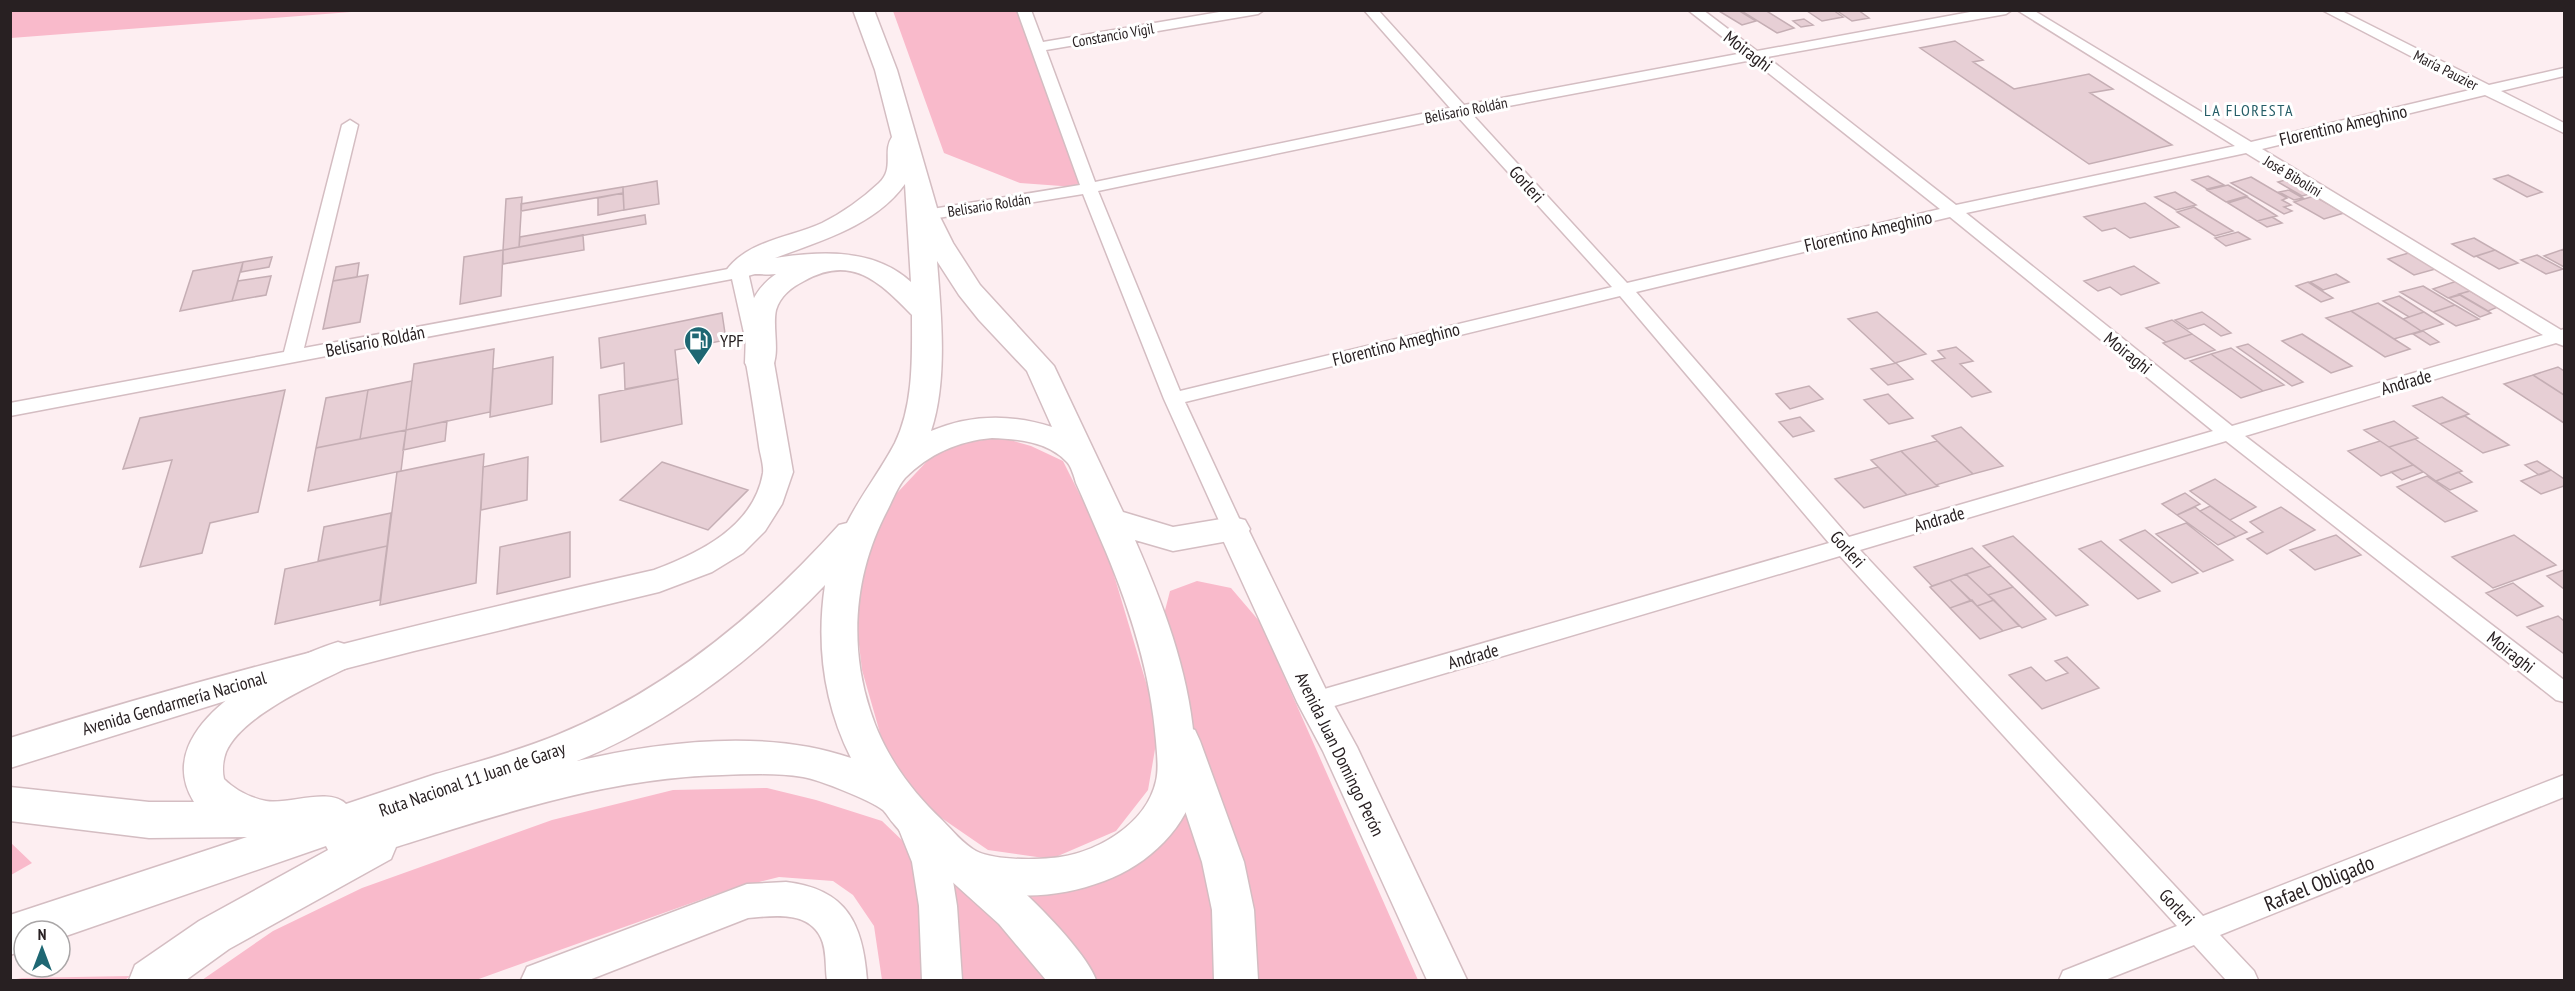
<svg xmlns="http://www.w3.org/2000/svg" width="2575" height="991" viewBox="0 0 2575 991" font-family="'PT Sans Narrow',sans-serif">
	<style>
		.green { fill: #f9bacb }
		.building { fill: #e7cfd5; stroke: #c5aeb4; stroke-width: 1.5 }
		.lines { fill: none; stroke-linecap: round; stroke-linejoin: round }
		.street-casing { stroke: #d4bdc2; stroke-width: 3 }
		.secondary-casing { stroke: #d4bdc2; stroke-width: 3 }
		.primary-casing { stroke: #d4bdc2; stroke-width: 3 }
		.highway-casing { stroke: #d4bdc2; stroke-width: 3 }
		.street { fill: #fff; fill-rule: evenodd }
		.secondary { fill: #fff; fill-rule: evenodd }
		.primary { fill: #fff; fill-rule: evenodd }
		.highway { fill: #fff; fill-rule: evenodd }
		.labels { text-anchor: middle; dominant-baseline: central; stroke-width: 6; stroke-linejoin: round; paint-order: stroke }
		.far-street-label { font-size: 15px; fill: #282022; stroke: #fff }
		.far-neighbourhood-label { font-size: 16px; letter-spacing: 1.5px; fill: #255d67; stroke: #fff }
		.street-label { font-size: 18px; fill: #282022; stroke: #fff }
		.poi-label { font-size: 18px; fill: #282022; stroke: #fff; text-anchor: start }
		.near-street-label { font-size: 21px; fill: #282022; stroke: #fff }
	</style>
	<rect width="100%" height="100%" fill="#fdeef1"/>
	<path class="green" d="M11,10H364V11L11,38Z
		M893,11H1024L1089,188L1020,183L944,153Z
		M1000,437L1031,446L1063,461L1105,545L1159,726L1148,790L1116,831L1051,859L988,850L924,806L884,747L862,670L855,610L869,548L897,493L931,457L960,444Z
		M1197,581L1231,588L1260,622L1418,980H950L952,961L933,862L1058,878L1168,808L1162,622L1170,591Z
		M767,788L816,800L882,821L906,844L938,906L942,957L939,980H882L874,926L853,895L833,881L779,877L728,890L476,980H202L273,931L362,888L552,820L673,790Z
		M10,842L32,863L11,875H10Z
		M130,976L125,980H10L22,978Z"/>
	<path class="building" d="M1738,10L1756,21L1742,25L1719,11Z
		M1748,10H1765L1794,28L1777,33L1743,12Z
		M1833,10L1843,17L1822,21L1807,11Z
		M1836,10H1858L1869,18L1852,21Z
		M1804,19L1813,25L1801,27L1793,21Z
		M1955,41L1983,60L1973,62L2014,89L2089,74L2113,89L2090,93L2172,145L2089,164L1920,48Z
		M2508,175L2542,192L2527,197L2494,179Z
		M2208,176L2224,185L2207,189L2192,180Z
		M2251,177L2287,198L2282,200L2291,205L2284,207L2292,211L2284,214L2231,183Z
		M2289,179L2313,193L2302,196L2278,182Z
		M657,181L659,204L624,210L623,187Z
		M2228,185L2247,196L2226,202L2207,190Z
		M623,187V193L521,211V204Z
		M2289,190L2303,198L2294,200L2279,192Z
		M2175,192L2196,205L2176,210L2155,197Z
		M623,193L624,210L598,215V198Z
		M2314,196L2344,213L2324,219L2294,202Z
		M522,197L519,247L503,250L506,199Z
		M2247,197L2277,216L2257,221L2228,203Z
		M2145,203L2179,227L2130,238L2115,228L2102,231L2084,217Z
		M2194,207L2233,231L2215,236L2177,212Z
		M645,215L646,224L519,247L520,237Z
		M2272,217L2282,223L2267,227L2257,221Z
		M2238,232L2250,239L2226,246L2215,238Z
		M583,235L584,250L503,264V250Z
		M2474,238L2495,250L2474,257L2452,244Z
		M2564,249V267L2544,256Z
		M503,250L501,296L460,304L464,257Z
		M2495,250L2518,263L2499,269L2476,256Z
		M2412,252L2439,268L2414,275L2388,259Z
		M2537,255L2563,269L2546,274L2521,260Z
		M272,257L269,267L241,272L243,262Z
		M243,262L232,301L180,311L193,271Z
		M359,263L357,277L333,281L336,267Z
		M2134,266L2159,283L2121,295L2110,287L2098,291L2084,281Z
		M2336,274L2349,282L2323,290L2310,282Z
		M368,275L360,322L323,329L333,281Z
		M271,276L266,295L232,301L238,281Z
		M2460,280L2475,289L2448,298L2433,289Z
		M2308,282L2333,298L2321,302L2296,286Z
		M2423,286L2455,305L2433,312L2400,292Z
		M2470,291L2498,307L2488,311L2459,294Z
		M2460,295L2491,313L2480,317L2449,298Z
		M2399,296L2424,312L2409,317L2383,301Z
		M2378,303L2403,319L2421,331L2394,339L2351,311Z
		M2455,305L2479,319L2456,326L2433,312Z
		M2351,311L2394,339L2410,349L2385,357L2326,318Z
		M1877,312L1926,354L1895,363L1848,319Z
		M2202,312L2215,321L2231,333L2221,336L2204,324L2188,329L2175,320Z
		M2424,312L2443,324L2421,331L2403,319Z
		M722,313L726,340L675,350L678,379L625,389L624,363L601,368L599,338Z
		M2172,320L2192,334L2166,342L2146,328Z
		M2423,331L2439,342L2430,345L2413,334Z
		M2192,334L2215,350L2185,359L2163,343Z
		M2302,334L2352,366L2331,373L2282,341Z
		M2248,344L2303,382L2292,386L2237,347Z
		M1956,347L1973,361L1960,364L1991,392L1972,397L1932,361L1945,358L1938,351Z
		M2231,348L2284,385L2263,391L2211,354Z
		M494,349L490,412L406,430L414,364Z
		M2211,354L2263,391L2241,398L2190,361Z
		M553,357L552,404L490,417L493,369Z
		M1896,363L1913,379L1888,385L1871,369Z
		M2558,367L2564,371V395L2533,375Z
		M2533,375L2564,395V423L2504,384Z
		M678,379L682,424L601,442L599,395Z
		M412,381L406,430L360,439L368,390Z
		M1809,386L1823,399L1790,409L1776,394Z
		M285,390L258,512L210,523L202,553L140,567L172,460L123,469L140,418Z
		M368,390L360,439L316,448L326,398Z
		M1888,394L1913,418L1889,424L1864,400Z
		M2442,397L2469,414L2440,424L2413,406Z
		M2465,416L2509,445L2483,453L2440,424Z
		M1800,417L1814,431L1793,437L1779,422Z
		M447,421L445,441L403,450L406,430Z
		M2394,421L2418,438L2389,447L2364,430Z
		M1961,427L2003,466L1973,474L1932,436Z
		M406,430L401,471L308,491L316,448Z
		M2415,439L2462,471L2436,481L2389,447Z
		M1937,441L1973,474L1936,485L1901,451Z
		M2380,441L2389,447L2413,465L2381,476L2348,451Z
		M1901,451L1936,485L1938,486L1907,495L1871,460Z
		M484,454L476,583L380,605L397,472Z
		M528,457L527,500L481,510L483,467Z
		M2537,461L2551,470L2539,475L2525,465Z
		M662,462L748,490L708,530L620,500Z
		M2413,465L2423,472L2402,480L2391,472Z
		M1878,467L1907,495L1864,508L1835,479Z
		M2551,470L2564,479V486L2541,494L2521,481Z
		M2458,472L2472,482L2450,490L2436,481Z
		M2427,476L2477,511L2445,522L2397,487Z
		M2215,479L2256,507L2230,520L2190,491Z
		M2185,493L2200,504L2177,515L2162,504Z
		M2210,506L2230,520L2247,532L2236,537L2200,511Z
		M2195,507L2200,511L2236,537L2218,545L2177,515Z
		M2281,507L2315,530L2267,554L2247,539L2263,532L2250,522Z
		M391,513L387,546L318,561L324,527Z
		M2186,523L2233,560L2203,572L2156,534Z
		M2145,530L2198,573L2172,583L2120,540Z
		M570,532V577L497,594L500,547Z
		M2336,535L2361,555L2315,570L2290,550Z
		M2514,535L2556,565L2493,588L2452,557Z
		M2013,536L2088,605L2056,616L1983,546Z
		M2101,541L2160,591L2138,599L2079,549Z
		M387,546L380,600L275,624L285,569Z
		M1972,548L1991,566L1932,586L1914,567Z
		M1991,566L2013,587L1988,595L1966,574Z
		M2564,570V589L2547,576Z
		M1966,574L1988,595L1994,600L1977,606L1950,580Z
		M1950,580L1971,601L1950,608L1930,587Z
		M2513,583L2543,606L2517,616L2486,593Z
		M2013,587L2046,619L2022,628L1988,595Z
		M1972,600L1977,606L2003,631L1980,639L1950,608Z
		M1994,600L2019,626L2003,631L1977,606Z
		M2558,616L2564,621V653H2563L2527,627Z
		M2067,657L2099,688L2042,709L2009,675L2031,667L2046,681L2068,673L2055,661Z"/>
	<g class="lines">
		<defs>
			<path id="street" d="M1017,10H1031L1043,42L1231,10H1264L1258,14L1046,50L1095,182L1450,108L1364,10H1378L1464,105L1743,53L1688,10H1703L1757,51L1981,10H2012L2006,14L1767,57L1956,205L2235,146L2017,10H2033L2251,142L2474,89L2322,10H2340L2489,85L2564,68V76L2501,91L2564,123V133L2485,95L2262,149L2561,330L2564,329V346L2556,343L2245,436L2564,680V702L2556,700L2226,441L1860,550L2203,916L2564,775V797L2220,935L2254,971L2258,980H2226L2194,945L2105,980H2059L2063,971L2177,926L1840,556L1314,712L1305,709L1302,702L1305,695L1314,692L1829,543L1620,296L1185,402L1244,529L1241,534L1233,537L1225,534L1164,399L1083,194L926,220L918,215L926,210L1080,185ZM1752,60L1940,209L1627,283L1471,113ZM1457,116L1612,287L1180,391L1098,191ZM2246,153L2543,335L2232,426L1966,213ZM1950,217L2213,431L1849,537L1636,292Z
				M350,120L358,125L304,348L739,267L745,268L748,272L764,342L762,346H748L746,342L732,279L10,416V403L284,352L342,125Z"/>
			<path id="secondary" d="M760,354L770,357L774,363L793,472L782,504L765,531L743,553L712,572L659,592L414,651L251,693L10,768V738C222,671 437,619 654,570C699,553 754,527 763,473C764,465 760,454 759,446C755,418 751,391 746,363L750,357Z
				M1233,518L1244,521L1248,529L1329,696L1357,747L1467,980H1427L1323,751L1297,702L1218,529L1222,521Z
				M917,811L930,816L950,862L957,906L962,980H922L919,906L912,862L898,827L904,816Z
				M786,882C847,889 863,924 867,980H827C825,967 827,950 821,938C808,910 772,916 748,918L589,980H521L527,967L747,884Z"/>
			<path id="primary" d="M1181,725L1195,730L1200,741L1244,862L1254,910L1258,980H1214L1212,910L1202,862L1162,741L1167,730Z
				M963,847C996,859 1085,947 1096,980H1046L999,924L948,878L942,865L948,852Z"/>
			<path id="highway" d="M853,10H874L897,70L939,215L953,243L980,285L1054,366L1123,512L1173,527L1233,517L1245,520L1250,529L1245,538L1173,551L1135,540C1163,604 1188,669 1194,739C1196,751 1199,766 1197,779C1189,827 1148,865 1104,881C1056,899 1006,901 957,882C932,872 911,844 894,824C890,820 887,814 883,810C870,800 820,780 803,777C777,773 749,774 722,775C608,778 504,813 396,847L391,859L229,949L186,980H129L135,965L199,921L328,850L326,846L60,938V931H24V950L10,955V915L247,837L149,838L10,821V787L149,802H194C146,725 281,660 338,642L351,646L356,656L351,666C316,683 242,715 226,752C223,760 222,771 224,779C235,790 251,798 266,801C288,805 329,787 346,804C376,794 406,784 436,774C477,762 518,751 557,735C667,690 760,613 839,525L847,523C861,495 881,470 895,443C914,404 912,356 912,315C879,281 851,254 804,281C792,287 780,296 776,310C772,329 781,353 771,370L760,372L749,370L745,363C747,326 742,298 776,274C769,275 762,274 755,274C744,276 743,281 729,278L725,272C747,240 790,238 822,223C842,213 863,198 879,183C895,168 882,152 892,137L875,70ZM905,184L911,282C874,248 821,251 775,258C820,241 875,226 905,184ZM937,261L959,295L979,320L1027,371L1052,427C1012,414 971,414 931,431C948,380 941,313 937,261ZM992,438C1017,439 1048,441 1067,462C1071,466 1074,476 1076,483C1086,505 1096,529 1106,552C1131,612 1151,675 1156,741C1157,754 1159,769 1156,781C1146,826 1093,855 1051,858C1032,860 993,860 976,851C963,844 952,830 942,820C910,790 883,752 870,710C848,642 855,571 888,509C893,499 898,486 905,478C929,454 958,441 992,438ZM825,585C816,645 824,704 851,758C768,729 662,741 577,761C671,723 755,658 825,585Z"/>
		</defs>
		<use href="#street" class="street-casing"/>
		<use href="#secondary" class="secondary-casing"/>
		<use href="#primary" class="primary-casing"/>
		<use href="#highway" class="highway-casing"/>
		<use href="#street" class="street"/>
		<use href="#secondary" class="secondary"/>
		<use href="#primary" class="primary"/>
		<use href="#highway" class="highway"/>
	</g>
	<defs>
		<symbol id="fuel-pin" viewBox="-11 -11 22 30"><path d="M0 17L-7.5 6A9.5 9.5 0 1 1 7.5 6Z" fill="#1e6773" stroke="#fff"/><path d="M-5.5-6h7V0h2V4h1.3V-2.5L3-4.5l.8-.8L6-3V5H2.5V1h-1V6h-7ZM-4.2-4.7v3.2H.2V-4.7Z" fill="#fff"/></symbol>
	</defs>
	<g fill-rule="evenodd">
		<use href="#fuel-pin" x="682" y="324" width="33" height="45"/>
	</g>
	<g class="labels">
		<g class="far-street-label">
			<text transform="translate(1113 35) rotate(-10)">Constancio Vigil</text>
			<text transform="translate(2446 70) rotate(27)">María Pauzier</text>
			<text transform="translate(1466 110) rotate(-11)">Belisario Roldán</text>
			<text transform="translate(2293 176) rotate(31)">José Bibolini</text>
			<text transform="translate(989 205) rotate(-9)">Belisario Roldán</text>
		</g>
		<g class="far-neighbourhood-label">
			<text x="2249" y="110">LA FLORESTA</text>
		</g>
		<g class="street-label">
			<text transform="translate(1748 51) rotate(37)">Moiraghi</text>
			<text transform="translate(2343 125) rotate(-13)">Florentino Ameghino</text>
			<text transform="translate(1527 184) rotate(48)">Gorleri</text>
			<text transform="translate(1868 231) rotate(-13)">Florentino Ameghino</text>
			<text transform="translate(375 341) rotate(-11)">Belisario Roldán</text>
			<text transform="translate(1396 344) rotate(-14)">Florentino Ameghino</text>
			<text transform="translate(2128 353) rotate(39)">Moiraghi</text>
			<text transform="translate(2406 382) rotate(-16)">Andrade</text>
			<text transform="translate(1939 519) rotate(-16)">Andrade</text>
			<text transform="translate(1848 549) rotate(48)">Gorleri</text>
			<text transform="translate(2511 652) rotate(38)">Moiraghi</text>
			<text transform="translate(1473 656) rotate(-16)">Andrade</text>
			<text transform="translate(174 703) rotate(-16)">Avenida Gendarmería Nacional</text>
			<text transform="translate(1340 754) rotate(64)">Avenida Juan Domingo Perón</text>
			<text transform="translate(472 779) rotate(-19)">Ruta Nacional 11 Juan de Garay</text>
			<text transform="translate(2177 907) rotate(47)">Gorleri</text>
		</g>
		<g class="poi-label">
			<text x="720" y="340">YPF</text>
		</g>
		<g class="near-street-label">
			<text transform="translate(2319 883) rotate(-22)">Rafael Obligado</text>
		</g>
	</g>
	<rect width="2575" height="991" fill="none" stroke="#282022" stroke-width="24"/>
	<g transform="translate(42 949)"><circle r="28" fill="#ffffff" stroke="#a9a6a7" stroke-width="1.5"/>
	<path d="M0-4.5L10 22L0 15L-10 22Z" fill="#1e6773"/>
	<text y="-9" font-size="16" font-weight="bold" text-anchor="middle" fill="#282022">N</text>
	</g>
</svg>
